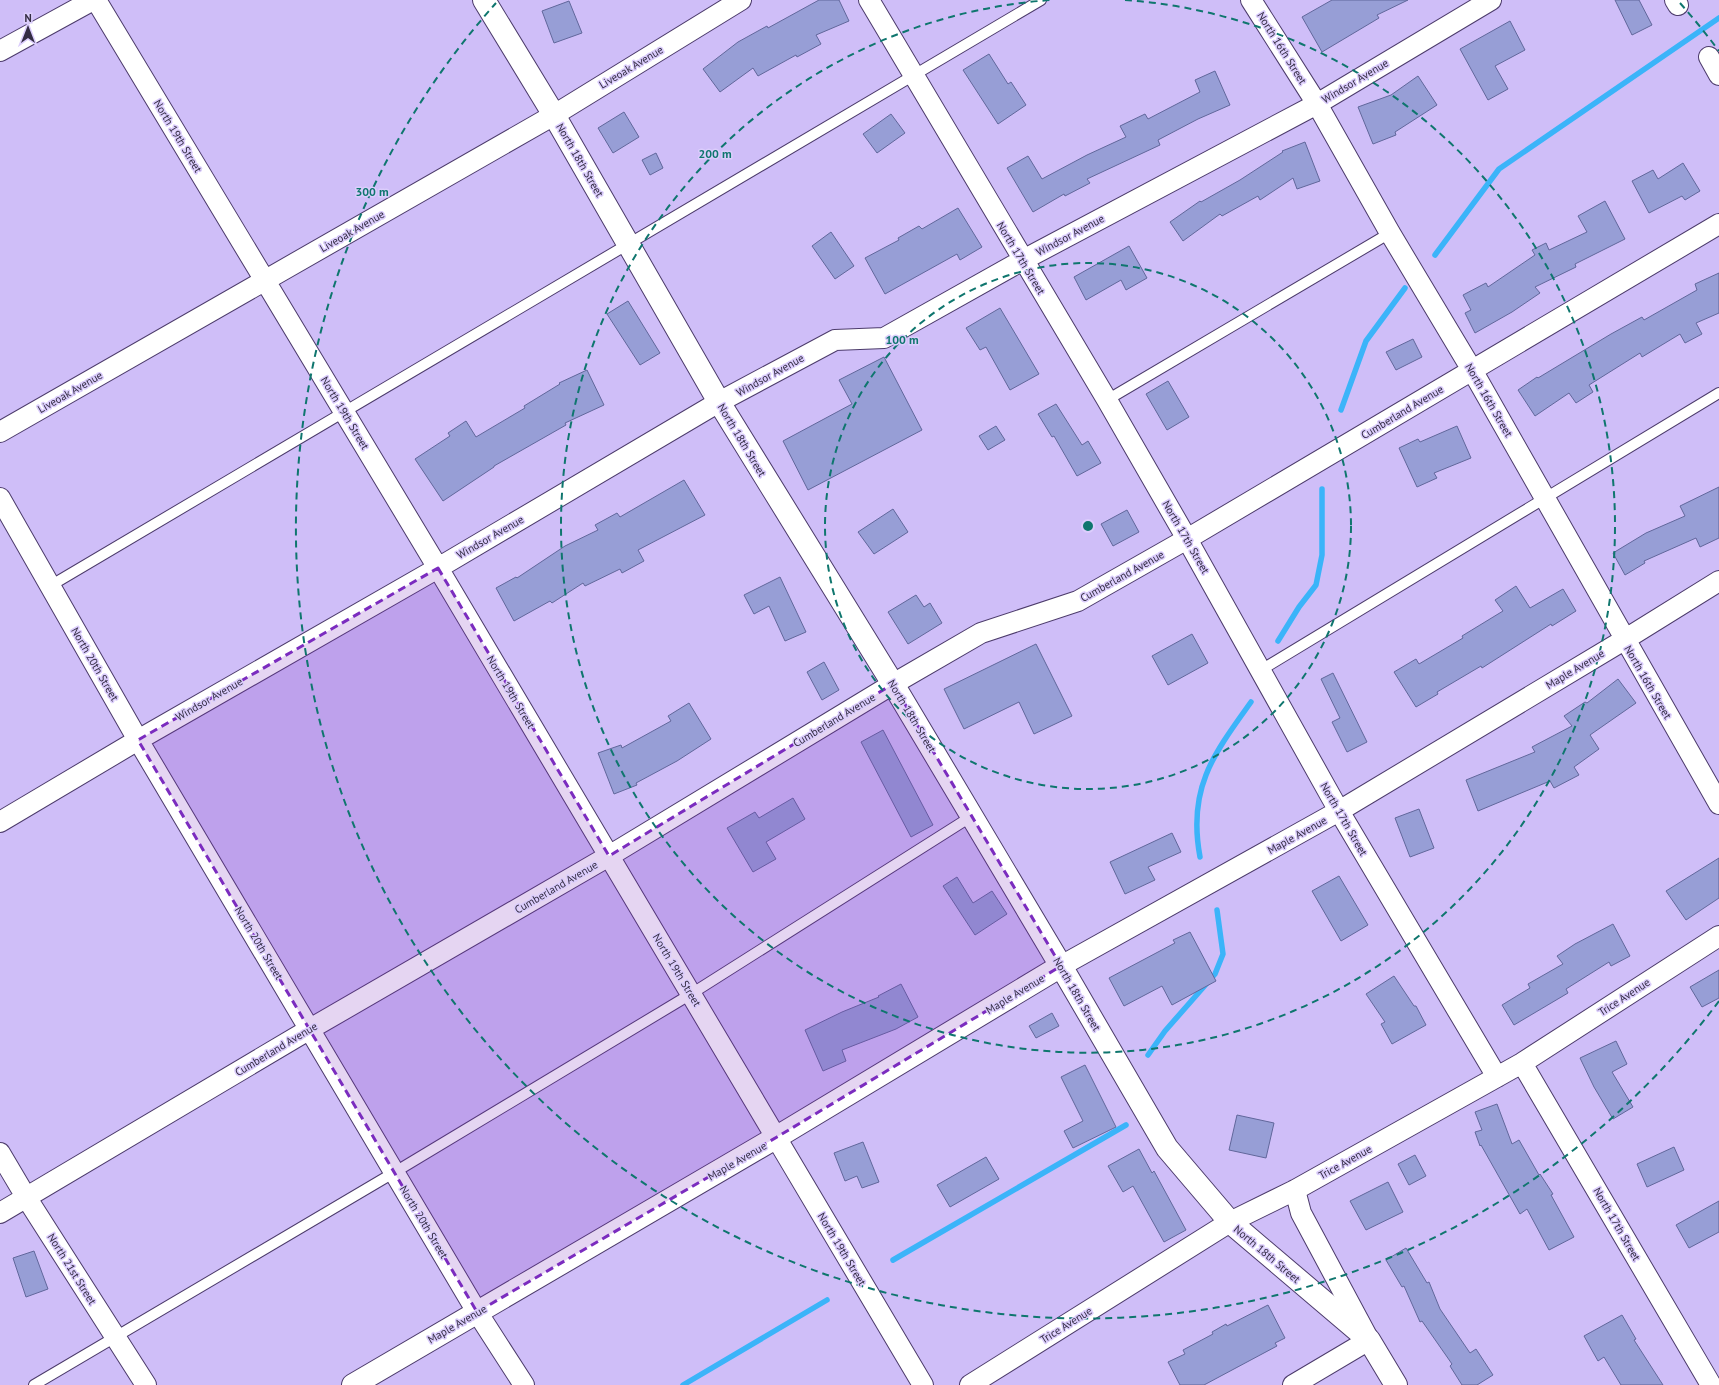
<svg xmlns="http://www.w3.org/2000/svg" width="1719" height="1385" viewBox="0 0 1719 1385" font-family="'PT Sans',sans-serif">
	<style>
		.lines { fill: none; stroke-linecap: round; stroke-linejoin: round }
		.stream { stroke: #3bb4f9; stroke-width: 5.5 }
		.building { fill: #979ed6; stroke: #61679b }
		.service-casing { stroke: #4c3b6b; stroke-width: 12 }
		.minor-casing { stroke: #4c3b6b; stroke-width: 22 }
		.tertiary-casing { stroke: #4c3b6b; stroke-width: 24 }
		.primary-casing { stroke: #4c3b6b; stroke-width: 24 }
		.service { stroke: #fff; stroke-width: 10 }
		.minor { stroke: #fff; stroke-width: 20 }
		.tertiary { stroke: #fff; stroke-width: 22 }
		.primary { stroke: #fff; stroke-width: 22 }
		.marked { fill: #7b2cbf; fill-opacity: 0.2; stroke: #7b2cbf; stroke-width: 3; stroke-dasharray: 8 5; stroke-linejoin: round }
		.ring { fill: none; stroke: #0f766e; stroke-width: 2; stroke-dasharray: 7 5 }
		.labels { text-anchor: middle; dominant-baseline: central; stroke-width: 3; stroke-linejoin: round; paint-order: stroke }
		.street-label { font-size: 11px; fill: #332c43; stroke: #dbcdfc }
		.centre { fill: #0f766e; stroke: #dbcdfc; stroke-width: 2 }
		.ring-label { font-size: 12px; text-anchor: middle; font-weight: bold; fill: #0f766e; stroke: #dbcdfc; stroke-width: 3; stroke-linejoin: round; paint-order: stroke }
	</style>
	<rect width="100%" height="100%" fill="#cfbef8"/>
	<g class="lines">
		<path class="stream" d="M1435,255L1499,169L1719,18
			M1341,410L1366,341L1405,288
			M1278,641L1299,607L1316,585L1322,555V489
			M1200,857C1195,830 1196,800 1206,775C1215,751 1236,723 1251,702
			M1148,1055L1165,1031L1215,974L1223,954L1217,910
			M893,1260L1126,1125
			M683,1385L827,1300"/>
	</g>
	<path class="building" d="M819,0H839L849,21L816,35L821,44L797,57L796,55L758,76L753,68L720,92L703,69L738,42L767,26L768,28Z
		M1332,0H1408L1377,15L1379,18L1322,52L1302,17Z
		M1615,0H1639L1652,25L1632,35Z
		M569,1L582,33L554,43L542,11Z
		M1510,21L1525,50L1495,66L1508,89L1488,100L1460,49Z
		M989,54L1008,84L1011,82L1026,105L998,124L963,70Z
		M1215,71L1230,105L1198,119L1158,140L1160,145L1087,179L1090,183L1065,196L1064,194L1033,212L1007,168L1028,156L1042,179L1087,155L1126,137L1120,126L1145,114L1148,119L1200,92L1195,80Z
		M1418,76L1437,105L1395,132L1396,135L1373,144L1358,107L1391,95Z
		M624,112L639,137L613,153L598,128Z
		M891,114L905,133L877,153L863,134Z
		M1305,142L1320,181L1297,189L1293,178L1260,200L1258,196L1222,216L1220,214L1183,241L1170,222L1200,201L1201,202L1240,180L1283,152L1282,151Z
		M656,153L663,168L650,175L642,160Z
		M1683,163L1700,191L1685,200L1682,196L1649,213L1632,181L1653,170L1658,179Z
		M1605,201L1625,239L1575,264L1576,267L1535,287L1540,293L1512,312L1475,333L1465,313L1471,310L1463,295L1486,283L1488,287L1535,255L1532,250L1546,243L1549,250L1587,232L1578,216Z
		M958,208L982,247L960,260L957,254L885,294L865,258L899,240L898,238L919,226L922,229Z
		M831,232L854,266L835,279L812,246Z
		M1129,246L1147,278L1126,290L1121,280L1086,300L1074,277Z
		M1719,273V313L1696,323L1702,334L1685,343L1680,334L1642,357L1640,353L1589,385L1593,392L1576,403L1569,393L1535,416L1518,390L1537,377L1538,378L1611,334L1642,317L1644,320L1697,290L1695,284Z
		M628,301L660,353L640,365L607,314Z
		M1000,308L1039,374L1010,390L986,347L980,350L966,328Z
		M1413,339L1422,357L1396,370L1386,352Z
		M884,357L922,430L808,490L783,441L852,404L839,380Z
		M587,370L604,405L565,423L566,425L494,466V467L443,501L415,459L450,436L448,433L466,421L476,437L525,408L524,406L560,384L559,383Z
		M1168,381L1189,417L1167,430L1146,394Z
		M1056,404L1082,445L1088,441L1101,463L1077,476L1054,436L1052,437L1038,414Z
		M996,426L1005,440L988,450L979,436Z
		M1457,426L1471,458L1434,473L1437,478L1417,487L1399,448L1418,439L1420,442Z
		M684,480L705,515L638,550L644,561L622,573L620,569L585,586L583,583L552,603L550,601L514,621L496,588L516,577L517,578L565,546L598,530L595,525L617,513L620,517Z
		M1719,487V538L1700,547L1696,538L1644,561L1645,563L1625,575L1613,553L1646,533L1685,516L1680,506Z
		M893,509L908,532L874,554L858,532Z
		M1127,510L1139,532L1113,546L1101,524Z
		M780,577L806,632L785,641L769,606L754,614L744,595Z
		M1516,586L1530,608L1563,589L1576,611L1552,626L1551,624L1482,668L1481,666L1437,692L1438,694L1416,707L1394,672L1416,659L1419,664L1463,638L1462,636L1503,611L1495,600Z
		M916,595L924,607L930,603L942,623L908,644L888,612Z
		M1192,634L1208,663L1168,685L1152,656Z
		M1036,644L1072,716L1034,734L1019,702L964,729L944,689Z
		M824,662L839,690L822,700L807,672Z
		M1333,673L1367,742L1347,752L1332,722L1340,718L1321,679Z
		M1618,679L1636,703L1590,735L1599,749L1574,767L1579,775L1554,788L1550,781L1478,811L1466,780L1535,752L1532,747L1572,726L1564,716L1585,702L1587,703Z
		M689,703L711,739L677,761L636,783L637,785L614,794L598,753L621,745L622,748L671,721L668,716Z
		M883,730L933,825L911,837L861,742Z
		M793,798L805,819L766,842L776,859L753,872L727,828L755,812L759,818Z
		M1419,809L1434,848L1410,857L1395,818Z
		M1172,833L1181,852L1148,867L1155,880L1125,894L1110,862Z
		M1719,858V898L1686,920L1666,891Z
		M1339,876L1368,925L1341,941L1312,891Z
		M957,877L973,903L992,891L1007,914L975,935L943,886Z
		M1613,924L1630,956L1611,966L1609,962L1566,989L1568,993L1514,1025L1502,1005L1530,988L1528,984L1563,964L1557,956L1575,944Z
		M1190,932L1216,981L1172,1005L1162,986L1124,1006L1109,978L1175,943L1173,940Z
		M1719,970V998L1702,1007L1690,987Z
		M1394,976L1414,1006H1416L1426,1025L1392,1044L1381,1024L1385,1022L1366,994Z
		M901,984L918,1017L896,1029L842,1050L846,1061L823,1071L805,1030L842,1012L879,997L878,996Z
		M1052,1013L1059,1026L1036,1038L1029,1026Z
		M1616,1041L1627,1064L1612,1072L1633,1107L1613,1119L1594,1087L1580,1058Z
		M1085,1065L1116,1127L1073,1148L1064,1131L1083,1121L1061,1077Z
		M1497,1104L1512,1144L1519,1140L1539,1175L1540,1174L1553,1194L1551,1195L1574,1237L1549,1250L1527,1209L1520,1214L1481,1145L1480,1146L1475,1132L1482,1130L1475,1112Z
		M1237,1115L1274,1123L1266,1158L1229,1150Z
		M863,1142L879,1182L862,1188L857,1176L845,1181L834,1153Z
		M1674,1147L1684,1170L1647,1187L1637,1164Z
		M1139,1149L1152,1173L1154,1171L1186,1230L1164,1242L1133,1186L1123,1192L1108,1166Z
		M1415,1155L1426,1176L1409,1185L1398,1164Z
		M986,1157L999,1179L950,1207L937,1185Z
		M1388,1182L1403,1212L1366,1230L1350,1201Z
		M1719,1201V1232L1689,1248L1676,1225Z
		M1406,1248L1427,1283L1429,1282L1440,1309L1470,1353L1476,1349L1493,1375L1477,1385H1462L1450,1366L1452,1364L1422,1321L1420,1322L1404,1286L1402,1287L1386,1260Z
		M34,1251L48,1289L26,1297L13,1258Z
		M1268,1305L1285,1338L1275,1343L1277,1346L1204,1385H1180L1168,1362L1185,1354L1183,1350L1213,1334L1212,1332L1226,1324L1227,1326Z
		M1622,1315L1636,1339L1634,1340L1663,1385H1621L1604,1357L1598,1361L1584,1336Z"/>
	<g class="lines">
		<defs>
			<path id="service" d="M1107,400L1390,233
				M50,586C380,390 712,196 1041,0
				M1261,670L1719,393
				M34,1385L395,1172L691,994L972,816"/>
			<path id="minor" d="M96,0L438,568L923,1385
				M869,0L1107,400L1187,539L1339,811L1497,1077
				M1251,0L1317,104L1390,233L1472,370L1719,804
				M1675,0L1678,5
				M0,51L93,0
				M1709,57L1719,75
				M0,432L554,115L741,0
				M0,498L138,740L477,1312L524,1385
				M0,822L138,740L438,568L719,402L835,340L884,338L1023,260L1317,104L1491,0
				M1061,966L1339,811L1624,640L1719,581
				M1522,1063L1711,1385
				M0,1153L26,1197L146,1385
				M0,1213L310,1029L609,856L893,684L981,633L1078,601L1187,539L1719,224
				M970,1385L1230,1222L1295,1190L1522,1063L1719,936
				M1293,1385L1369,1340L1301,1213L1295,1190"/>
			<path id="tertiary" d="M353,1385L777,1137L1061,966"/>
			<path id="primary" d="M484,0L554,115L719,402L893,684L1061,966L1167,1148L1230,1222L1369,1340L1396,1385"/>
		</defs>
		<use href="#service" class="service-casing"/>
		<use href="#minor" class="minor-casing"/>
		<use href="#tertiary" class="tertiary-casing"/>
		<use href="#primary" class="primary-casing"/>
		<use href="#service" class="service"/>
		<use href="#minor" class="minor"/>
		<use href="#tertiary" class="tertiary"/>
		<use href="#primary" class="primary"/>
	</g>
	<path class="marked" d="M438,568L609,856L893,684L1061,966L777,1137L477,1312L138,740Z"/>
	<g class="ring">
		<circle cx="1088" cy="526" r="263"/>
		<path d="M1125 0A527 527 0 1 1 1051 0"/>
		<path d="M1719 1001A790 790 0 1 1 496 3M1680 3A790 790 0 0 1 1719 51"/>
	</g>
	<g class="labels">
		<g class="street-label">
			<text transform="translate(1282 48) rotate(58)">North 16th Street</text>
			<text transform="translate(631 67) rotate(-31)">Liveoak Avenue</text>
			<text transform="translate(1355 81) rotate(-31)">Windsor Avenue</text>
			<text transform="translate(178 136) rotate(59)">North 19th Street</text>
			<text transform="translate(580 160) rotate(60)">North 18th Street</text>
			<text transform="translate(352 231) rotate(-30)">Liveoak Avenue</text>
			<text transform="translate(1070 235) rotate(-28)">Windsor Avenue</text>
			<text transform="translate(1021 258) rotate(59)">North 17th Street</text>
			<text transform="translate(770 375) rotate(-29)">Windsor Avenue</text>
			<text transform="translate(70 392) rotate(-30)">Liveoak Avenue</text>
			<text transform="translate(1489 400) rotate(60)">North 16th Street</text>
			<text transform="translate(1402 412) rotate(-31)">Cumberland Avenue</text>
			<text transform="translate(345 413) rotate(59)">North 19th Street</text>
			<text transform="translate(742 440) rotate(59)">North 18th Street</text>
			<text transform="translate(490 537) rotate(-30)">Windsor Avenue</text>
			<text transform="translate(1186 537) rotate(60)">North 17th Street</text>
			<text transform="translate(1122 576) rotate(-29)">Cumberland Avenue</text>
			<text transform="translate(95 664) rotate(60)">North 20th Street</text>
			<text transform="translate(1575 669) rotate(-31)">Maple Avenue</text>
			<text transform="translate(1648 682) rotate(60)">North 16th Street</text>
			<text transform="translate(511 692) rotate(59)">North 19th Street</text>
			<text transform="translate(209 699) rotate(-30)">Windsor Avenue</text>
			<text transform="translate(912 716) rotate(59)">North 18th Street</text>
			<text transform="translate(834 720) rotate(-31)">Cumberland Avenue</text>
			<text transform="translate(1344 819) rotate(60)">North 17th Street</text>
			<text transform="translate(1297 835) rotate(-29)">Maple Avenue</text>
			<text transform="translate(556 887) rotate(-30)">Cumberland Avenue</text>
			<text transform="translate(259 943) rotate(59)">North 20th Street</text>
			<text transform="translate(677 970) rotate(59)">North 19th Street</text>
			<text transform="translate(1015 994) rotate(-31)">Maple Avenue</text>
			<text transform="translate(1077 994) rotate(60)">North 18th Street</text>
			<text transform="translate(1624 997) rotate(-33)">Trice Avenue</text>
			<text transform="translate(276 1049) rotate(-31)">Cumberland Avenue</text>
			<text transform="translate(737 1161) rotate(-30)">Maple Avenue</text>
			<text transform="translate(1345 1162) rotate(-29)">Trice Avenue</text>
			<text transform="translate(424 1222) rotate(59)">North 20th Street</text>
			<text transform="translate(1617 1224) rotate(60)">North 17th Street</text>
			<text transform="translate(842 1249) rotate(59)">North 19th Street</text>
			<text transform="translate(1267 1254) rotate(40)">North 18th Street</text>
			<text transform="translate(72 1269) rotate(58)">North 21st Street</text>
			<text transform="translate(457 1324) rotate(-30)">Maple Avenue</text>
			<text transform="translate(1066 1325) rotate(-32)">Trice Avenue</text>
		</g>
	</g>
	<circle cx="1088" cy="526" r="6" class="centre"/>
	<g class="ring-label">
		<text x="715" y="158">200 m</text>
		<text x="372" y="196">300 m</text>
		<text x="902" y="344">100 m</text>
	</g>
	<g transform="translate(28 28)" stroke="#dbcdfc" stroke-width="3" paint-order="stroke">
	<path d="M0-3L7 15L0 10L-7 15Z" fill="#332c43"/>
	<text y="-6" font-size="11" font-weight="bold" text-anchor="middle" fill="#332c43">N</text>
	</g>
</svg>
